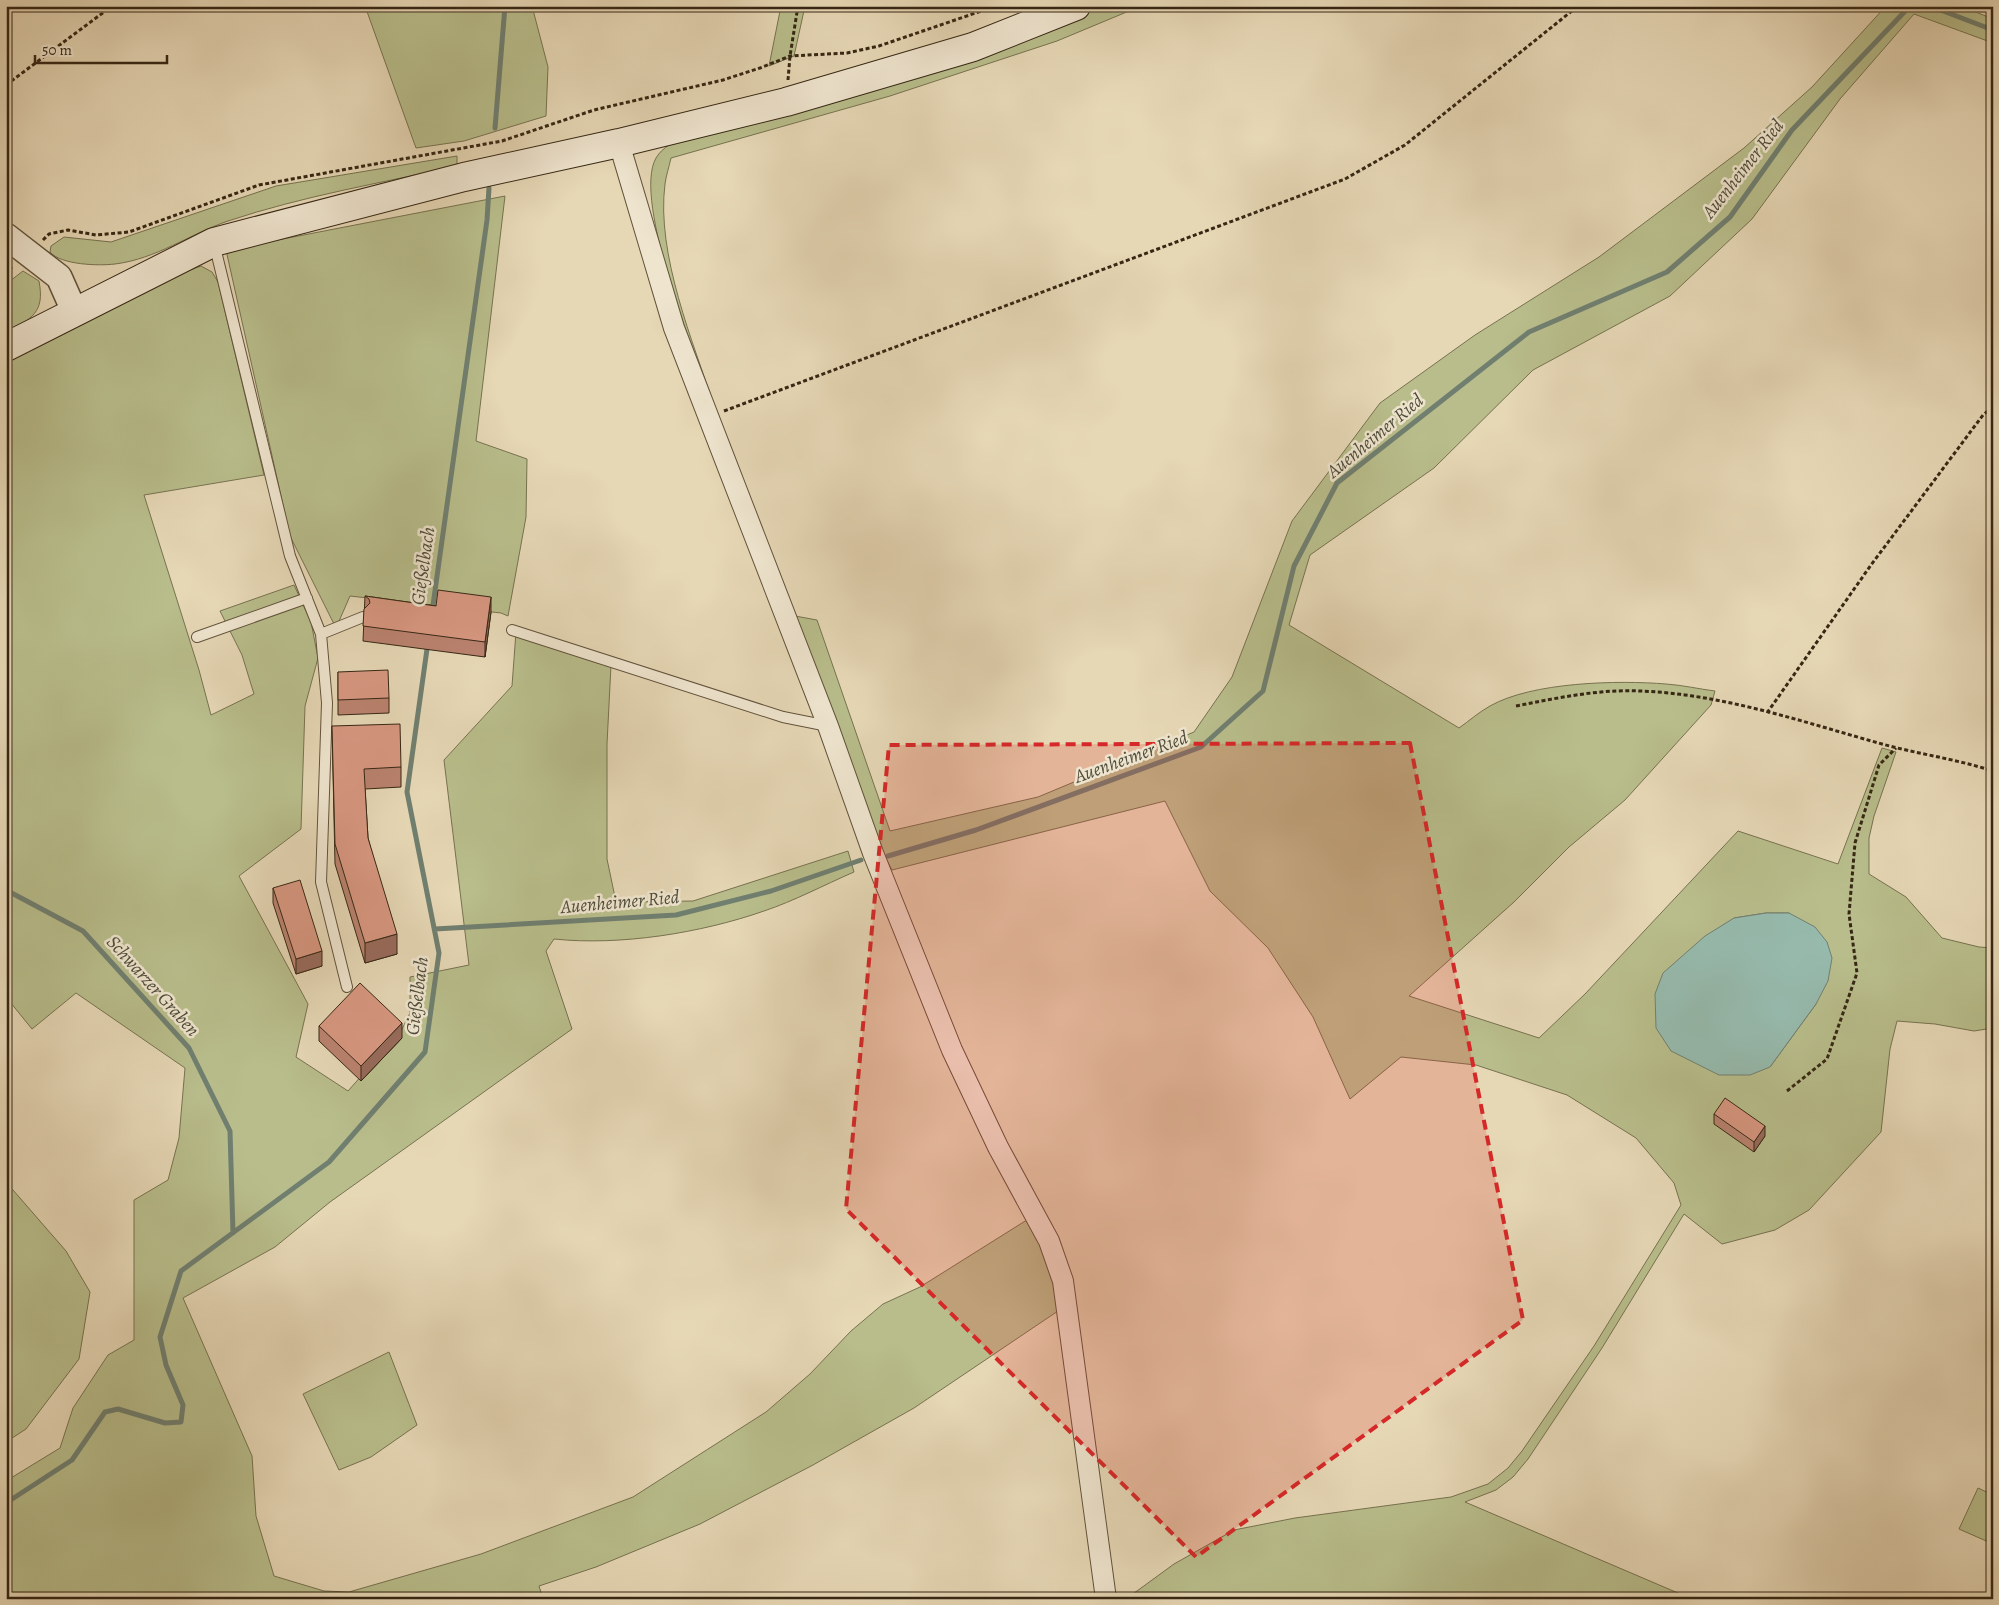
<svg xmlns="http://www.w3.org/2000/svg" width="1999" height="1605" viewBox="0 0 1999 1605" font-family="Alegreya,serif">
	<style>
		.green { fill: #b8bd8b; stroke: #777250; fill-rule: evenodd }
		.water { fill: #96baad; stroke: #707f70 }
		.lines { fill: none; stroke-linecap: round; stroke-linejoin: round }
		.stream { stroke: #707f70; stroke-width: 5 }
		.service-casing { stroke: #62533c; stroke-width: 12 }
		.minor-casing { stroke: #62533c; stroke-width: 22 }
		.tertiary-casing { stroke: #62533c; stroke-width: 28 }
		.secondary-casing { stroke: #362714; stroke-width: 30 }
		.path { stroke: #362714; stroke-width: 3; stroke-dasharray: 4 2.5; stroke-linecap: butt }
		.service { stroke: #efe5cf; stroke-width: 10 }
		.minor { stroke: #efe5cf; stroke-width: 20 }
		.tertiary { stroke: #efe5cf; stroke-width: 25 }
		.secondary { stroke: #efe5cf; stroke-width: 28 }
		.wall { fill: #ba826f; stroke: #362714 }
		.shaded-wall { fill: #976a5a; stroke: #362714 }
		.building { fill: #d89781; stroke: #362714 }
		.marked { fill: #d62828; fill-opacity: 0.2; stroke: #d62828; stroke-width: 4; stroke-dasharray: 10 6; stroke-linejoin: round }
		.labels { text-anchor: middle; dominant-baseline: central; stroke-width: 5; stroke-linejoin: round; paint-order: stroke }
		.water-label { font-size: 19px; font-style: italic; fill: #4e4c3a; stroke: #efe5cf }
	</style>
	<rect width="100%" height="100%" fill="#e6d7b5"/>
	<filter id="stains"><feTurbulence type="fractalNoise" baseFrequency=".004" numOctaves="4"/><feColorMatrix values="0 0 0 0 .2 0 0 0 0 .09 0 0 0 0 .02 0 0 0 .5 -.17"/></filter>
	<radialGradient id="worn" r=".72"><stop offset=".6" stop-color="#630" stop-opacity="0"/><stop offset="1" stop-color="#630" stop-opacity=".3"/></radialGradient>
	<path class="green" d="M365,6H532L548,67L546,116L464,141L416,148Z
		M781,6H805L794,56L769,66Z
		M1103,6H1141L1057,41L890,96L671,158C669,167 666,176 665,184C656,254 693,342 715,408C697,361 632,200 656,158C663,146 675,142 687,136L1036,34Z
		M1886,6H1961L1993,19V43L1914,14L1840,99L1752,219L1670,296L1533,370L1434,468L1310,555L1289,625L1459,728C1469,721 1479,712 1490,706C1532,682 1618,680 1666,684C1682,685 1699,689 1715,691L1711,705L1625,800L1569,847L1514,902L1409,996L1539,1038L1585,994L1738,831L1838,864L1882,748L1896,752L1874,816L1869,838V874L1906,897L1942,938L1979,947L1993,948V1028L1974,1031L1935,1024L1897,1021L1890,1049L1881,1132L1809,1210L1775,1230L1722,1244L1684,1214L1602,1348L1528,1459L1513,1477L1496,1490L1465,1502L1692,1599H1126L1174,1564L1234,1530L1295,1518L1451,1497L1488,1484L1508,1468L1522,1451L1594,1346L1681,1205L1674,1183L1636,1138L1567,1095L1476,1065L1401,1057L1350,1099L1313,1017L1268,948L1210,891L1165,801L892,870L875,838L795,616L817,620L890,831L1038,797L1194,732L1232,677L1292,521L1380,403L1475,335L1599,257L1744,148L1812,87ZM1766,913H1789L1816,1004L1770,1067L1734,918Z
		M457,156V166C381,183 303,196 228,221C190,234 156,259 115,264C99,266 61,265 50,252L51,246L64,237L111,242L276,186Z
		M505,196L476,441L527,459L526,517L508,616L501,613L350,596L336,628L290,536L226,250Z
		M201,266L212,272L218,282L264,475L144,495L199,670L211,715L254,694L242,655L220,611L294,585L311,622L318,658L305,706L301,829L239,876L308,1004L296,1057L348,1091L401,1031L410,1013V977L469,965L444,760L512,686L516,632L611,665L607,744V859L616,902L693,901L848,851L854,872C824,885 794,901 764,911C701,933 620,946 554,939L546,951L572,1029L330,1202L275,1247L183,1298L252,1456L256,1516L274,1576L324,1591L349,1592L481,1554L633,1497L766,1412L810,1374L851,1331L883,1304L920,1287L1030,1218L1050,1265L1058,1311L914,1408L813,1465L700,1524L596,1567L539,1586L543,1599H6V1481L60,1448L73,1408L108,1355L134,1340V1200L168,1180L179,1138L185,1068L76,993L32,1029L6,997V357L187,271Z
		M23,271L39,281C45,313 32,318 6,333V294L10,281Z
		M6,1182L66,1251L90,1292L79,1359L26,1429L6,1442Z
		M389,1352L417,1425L371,1457L339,1470L303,1394Z
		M1978,1488L1993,1495V1544L1959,1529Z"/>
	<path class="water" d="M1766,913H1789L1815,927L1827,942L1832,958L1828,981L1816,1004L1770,1067L1750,1075H1719L1671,1051L1656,1028L1655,994L1663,973L1705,936L1734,918Z"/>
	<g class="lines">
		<path class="stream" d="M1930,6L1993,30
			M495,128L505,6
			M432,612L487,220L489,188
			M888,856L976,830L1201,747L1263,691L1294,566L1337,483L1529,332L1667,272L1730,217L1792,130L1910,6
			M6,890L83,931L189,1048L230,1131L233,1233
			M435,929L676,915L771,891L861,860
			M6,1503L72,1460L105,1412L118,1409L165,1423L181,1422L183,1405L166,1365L160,1337L181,1271L329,1162L425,1052L439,953L407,792L428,642"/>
		<defs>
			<path id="service" d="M214,243L290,556L321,634L363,617
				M512,630L783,717L828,726
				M321,634L327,703L321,882L347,987
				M197,637L307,598"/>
			<path id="minor" d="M619,143L674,328L828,726L873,853L952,1050L998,1147L1049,1241L1063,1281L1106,1599"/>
			<path id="tertiary" d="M6,236L59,277L75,313"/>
			<path id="secondary" d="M6,347L214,242L464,177L619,143L786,102L973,47L1076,6"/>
		</defs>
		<use href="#service" class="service-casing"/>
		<use href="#minor" class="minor-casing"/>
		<use href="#tertiary" class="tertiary-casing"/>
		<use href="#secondary" class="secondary-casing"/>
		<path class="path" d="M788,80L790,56L798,6
			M6,85L112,6
			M43,240L49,234L68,230L96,235L129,232L259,185L502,141L594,110L723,80L760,68L790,56L847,53L879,46L996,6
			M6,272L12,267
			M724,411L1345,179L1405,145L1578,6
			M1516,706C1557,698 1599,689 1640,691C1723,694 1803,722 1882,744C1918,754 1956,759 1993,771
			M1767,713L1871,565L1983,415L1993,407
			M1787,1091L1827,1059L1857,973L1849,914L1855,843L1879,765L1896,748"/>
		<use href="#service" class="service"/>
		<use href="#minor" class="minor"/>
		<use href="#tertiary" class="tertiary"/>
		<use href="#secondary" class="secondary"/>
	</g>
	<path class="wall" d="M365,596L436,606L491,612L485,657L363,641Z
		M338,672L389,698V713L338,715Z
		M332,726L401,767V787L365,789L368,838L397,954L365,963L335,864Z
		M273,888L322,966L296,974L273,903Z
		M319,1026L402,1038L361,1081L319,1041Z
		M1714,1114L1765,1136L1754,1152L1714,1124Z"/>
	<path class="shaded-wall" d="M491,597V612L485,657V642Z
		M397,934V954L365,963V943Z
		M322,951V966L296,974V959Z
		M402,1023V1038L361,1081V1066Z
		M1765,1126V1136L1754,1152V1142Z"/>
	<path class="building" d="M438,590L491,597L485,642L363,626L364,609L370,603L369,599L365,596L436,606Z
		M388,670L389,698L338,700V672Z
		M400,724L401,767L364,769L368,838L397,934L365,943L335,844L332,726Z
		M300,880L322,951L296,959L273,888Z
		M360,983L402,1023L361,1066L319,1026Z
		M1725,1098L1765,1126L1754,1142L1714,1114Z"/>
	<path class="marked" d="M1410,743L1523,1320L1196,1557L846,1209L889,745Z"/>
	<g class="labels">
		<g class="water-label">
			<text transform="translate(1743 169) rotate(-52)">Auenheimer Ried</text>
			<text transform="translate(1375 436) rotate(-40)">Auenheimer Ried</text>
			<text transform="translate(423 566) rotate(-82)">Gießelbach</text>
			<text transform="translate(1131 757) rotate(-20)">Auenheimer Ried</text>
			<text transform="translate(620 902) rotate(-5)">Auenheimer Ried</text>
			<text transform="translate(153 986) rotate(48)">Schwarzer Graben</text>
			<text transform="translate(417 996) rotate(-83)">Gießelbach</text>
		</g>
	</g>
	<rect width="1999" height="1605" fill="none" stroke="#e6d7b5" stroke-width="25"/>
	<rect x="8" y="8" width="1984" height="1590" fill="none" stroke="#362714" stroke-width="2.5"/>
	<rect x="12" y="12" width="1974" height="1580" fill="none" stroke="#362714"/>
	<path d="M35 55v8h132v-8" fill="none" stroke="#362714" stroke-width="2.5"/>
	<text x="42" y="55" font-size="15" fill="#362714" stroke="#efe5cf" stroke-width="4" paint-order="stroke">50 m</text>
	<rect width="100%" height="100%" filter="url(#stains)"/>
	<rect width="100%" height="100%" fill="url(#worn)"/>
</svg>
